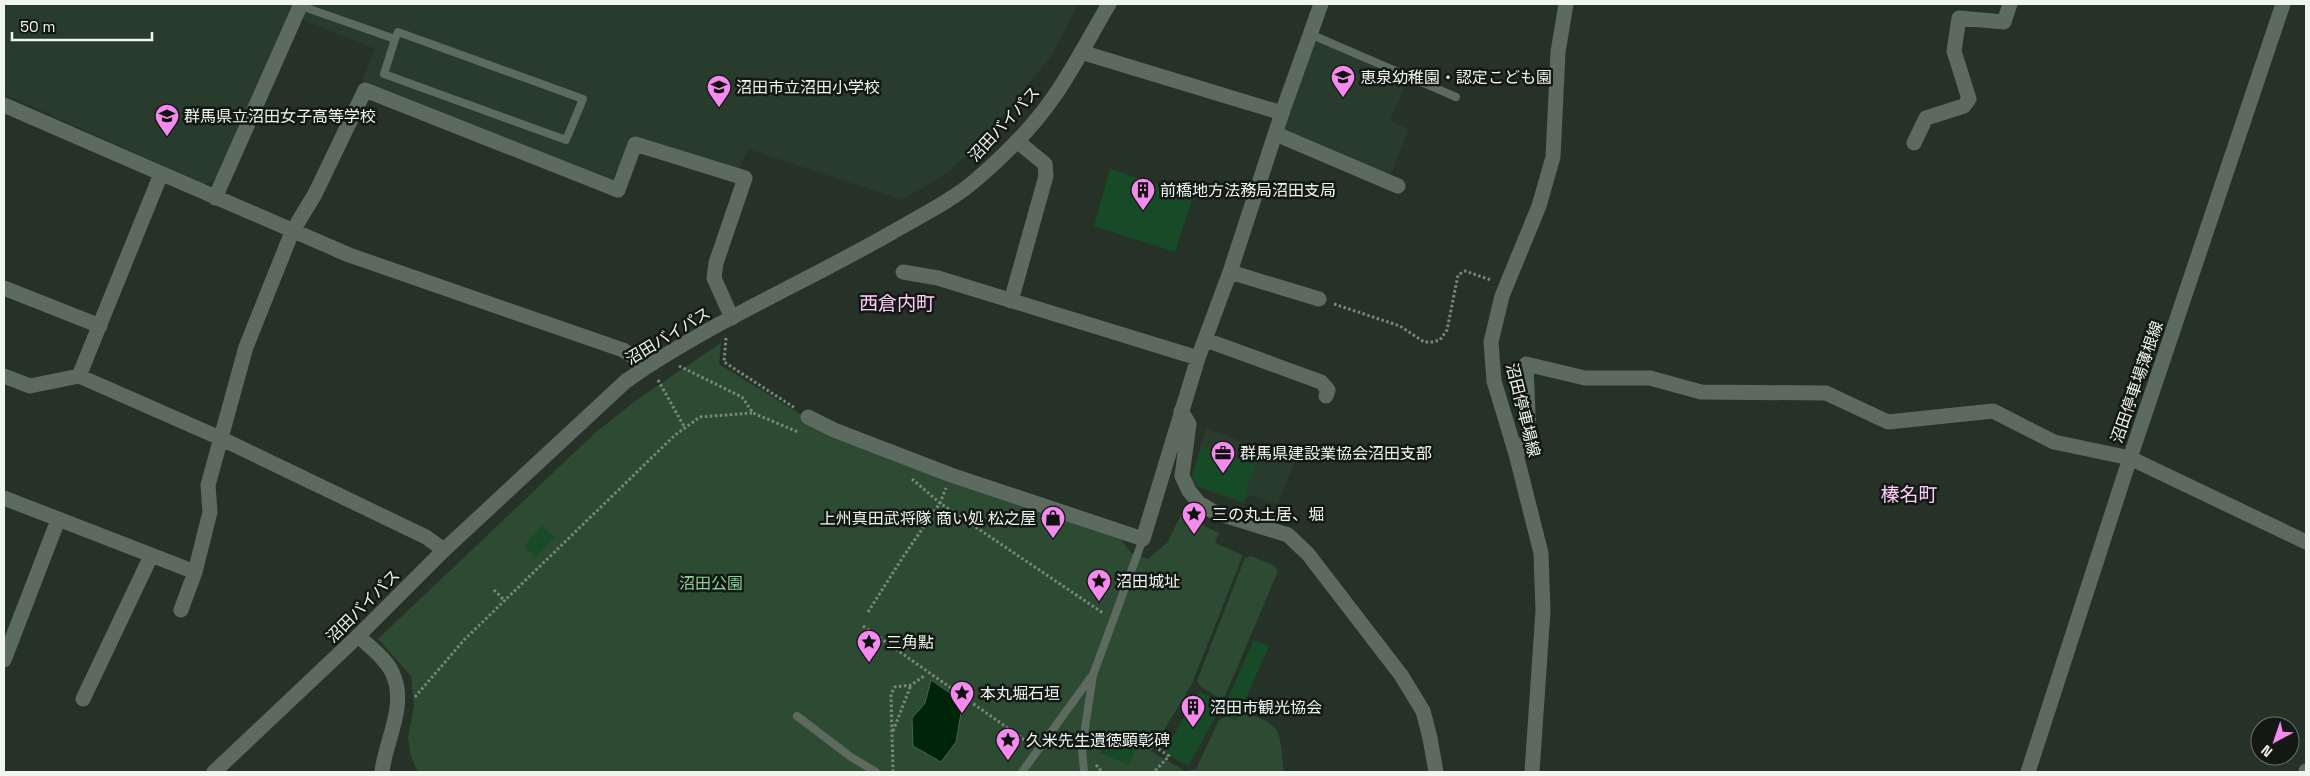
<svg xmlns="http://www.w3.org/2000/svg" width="2310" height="776" viewBox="0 0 2310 776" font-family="'Space Grotesk','Noto Sans JP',sans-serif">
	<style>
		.built { fill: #293b2c }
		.green { fill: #2d4b33 }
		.water { fill: #002409; stroke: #47634e }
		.building { fill: #174a26 }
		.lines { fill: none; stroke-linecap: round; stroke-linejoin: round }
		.path { stroke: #7c867d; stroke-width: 3; stroke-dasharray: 2.5 2.5; stroke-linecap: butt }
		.lane { stroke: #5d6a5f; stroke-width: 8 }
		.street { stroke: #5d6a5f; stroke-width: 15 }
		.secondary { stroke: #5d6a5f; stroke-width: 15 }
		.labels { text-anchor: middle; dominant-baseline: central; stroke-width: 5; stroke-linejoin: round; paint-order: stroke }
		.poi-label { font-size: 16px; fill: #eef6ef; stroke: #131814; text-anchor: start }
		.street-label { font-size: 16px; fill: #eef6ef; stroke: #131814 }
		.park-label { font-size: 16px; fill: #88d397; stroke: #131814 }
		.quarter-label { font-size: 19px; fill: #feccf9; stroke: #131814 }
	</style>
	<rect width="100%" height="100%" fill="#263228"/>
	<path class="built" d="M4,4H295L216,179L204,184L4,94Z
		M308,4H1079L1051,56L979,145L941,177L902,200L748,149L738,170L630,135L613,180L362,82L375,49L302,20Z
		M1308,38L1409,77L1390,120L1409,129L1388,182L1276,134Z
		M1206,428L1295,461L1278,504L1248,495L1244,504L1189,484Z"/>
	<path class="green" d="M721,343L719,364L805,417L1118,536L1131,553L1148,559L1167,543L1181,515L1219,533L1215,543L1243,555L1191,686L1151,751L1185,771L1196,769L1219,720L1232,712C1247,714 1270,717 1278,733C1282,743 1282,761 1284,772H418L411,757L408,737L414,706L411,676L378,639L596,432L638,399Z
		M1251,556L1275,566L1278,571L1225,696L1219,698L1201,687L1197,681L1245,558Z"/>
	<path class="water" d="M931,680L963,702L956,742L941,762L913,746L912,718L925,703Z"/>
	<path class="building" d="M1110,169L1193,196L1175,252L1094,226Z
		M1202,447L1256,465L1243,502L1197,486L1192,476Z
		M542,526L555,537L536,557L524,546Z
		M1254,640L1269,646L1236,721L1221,714Z
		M1199,691L1223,704L1188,766L1164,752Z
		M1108,732L1137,744L1129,765L1100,753Z"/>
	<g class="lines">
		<path class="path" d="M1334,304L1400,326L1424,342H1432L1440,340L1447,330L1458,275L1465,271L1491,280
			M726,338L724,362L795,408
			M679,366L742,397L753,413L798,432
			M658,380L685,428
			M912,479L940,503L1103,613
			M494,590L505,601
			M868,612L903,557L940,503L946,488
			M863,626L1029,743
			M415,697L464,640L675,435L700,417L752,413
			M893,731L911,685
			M1146,741L1169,756L1154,772
			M1096,765L1102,772
			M893,772L891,694L895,687L911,685L924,676"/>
		<path class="lane" d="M301,6L395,39L398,32L583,99L566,140L384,74L395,39
			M1310,34L1456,97
			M797,716L851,757L876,772
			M1022,772L1091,677
			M1084,772L1082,748L1093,675L1143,539"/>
		<path class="street" d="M4,105L349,255L623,350L647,366
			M1276,134L1398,186
			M1914,143L1926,118L1964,106L1969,99L1954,51L1959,18L2004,22L2010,4
			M161,174L79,376L220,438L426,537L444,550
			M215,198L301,4
			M903,272L938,278L1198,358
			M1230,272L1319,299
			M4,288L100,326
			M1011,301L1046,176L1045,164L1017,141
			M1206,340L1321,382L1328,390L1326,396
			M4,376L30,386L79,376
			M1181,411L1189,424L1182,476L1189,491L1199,503L1214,512L1288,535L1308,554L1401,675L1423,711L1430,738L1436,772
			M808,417L834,430L951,475L1143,539L1198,358L1230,272L1282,113L1321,4
			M1516,454L1529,438L1526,364L1585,378H1650L1701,392L1826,393L1888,422L1993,411L2054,442L2130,458L2306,542
			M4,498L195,572
			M181,610L195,572L210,512L208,485L246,347L292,232L315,194L365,90L618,190L635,144L745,178L716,263L714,278L732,318
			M358,636C370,647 389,661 394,677C406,708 385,742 382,772
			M4,660L58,520
			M83,699L151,556
			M2306,772V771"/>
		<path class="secondary" d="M1081,52L1282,113
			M214,772L358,636L444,550L626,381C709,323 804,283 891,233C920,216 952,201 978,178C1006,154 1034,126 1055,95C1075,66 1091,34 1109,4
			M1532,772L1543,611L1541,553L1516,454L1494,381L1491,342L1502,296L1539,206L1553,157L1558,52L1566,4
			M2028,772L2130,458L2283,4"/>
	</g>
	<defs>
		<symbol id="school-pin" viewBox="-11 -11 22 30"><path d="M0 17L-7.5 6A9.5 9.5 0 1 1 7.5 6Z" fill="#f589ee" stroke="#131814"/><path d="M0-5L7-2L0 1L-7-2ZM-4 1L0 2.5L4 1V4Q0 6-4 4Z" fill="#111"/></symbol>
		<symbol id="building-pin" viewBox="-11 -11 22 30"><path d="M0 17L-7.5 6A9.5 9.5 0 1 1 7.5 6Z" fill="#f589ee" stroke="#131814"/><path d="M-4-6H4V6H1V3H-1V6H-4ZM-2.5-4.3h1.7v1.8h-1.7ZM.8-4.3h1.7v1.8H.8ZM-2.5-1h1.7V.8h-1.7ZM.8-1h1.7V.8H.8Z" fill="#111"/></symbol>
		<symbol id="office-pin" viewBox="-11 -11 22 30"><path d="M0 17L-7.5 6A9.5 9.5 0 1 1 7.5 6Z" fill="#f589ee" stroke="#131814"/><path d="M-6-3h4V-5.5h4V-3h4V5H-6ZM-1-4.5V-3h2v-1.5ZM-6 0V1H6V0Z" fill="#111"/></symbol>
		<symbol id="sight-pin" viewBox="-11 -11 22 30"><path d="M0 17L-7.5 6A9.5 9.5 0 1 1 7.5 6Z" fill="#f589ee" stroke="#131814"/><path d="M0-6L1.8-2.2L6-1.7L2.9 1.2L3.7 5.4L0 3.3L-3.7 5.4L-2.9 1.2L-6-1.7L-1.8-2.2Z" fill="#111"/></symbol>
		<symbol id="shop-pin" viewBox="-11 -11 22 30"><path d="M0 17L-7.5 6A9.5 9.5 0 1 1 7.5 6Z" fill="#f589ee" stroke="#131814"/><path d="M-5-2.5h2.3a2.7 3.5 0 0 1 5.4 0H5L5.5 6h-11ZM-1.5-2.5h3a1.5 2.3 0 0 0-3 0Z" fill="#111"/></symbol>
	</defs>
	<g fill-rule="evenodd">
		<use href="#school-pin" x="1329" y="63" width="28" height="38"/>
		<use href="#school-pin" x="705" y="73" width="28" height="38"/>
		<use href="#school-pin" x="153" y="102" width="28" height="38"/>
		<use href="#building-pin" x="1129" y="176" width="28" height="38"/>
		<use href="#office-pin" x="1209" y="439" width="28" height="38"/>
		<use href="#sight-pin" x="1180" y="500" width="28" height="38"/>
		<use href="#shop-pin" x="1039" y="504" width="28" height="38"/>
		<use href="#sight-pin" x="1085" y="567" width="28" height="38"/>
		<use href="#sight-pin" x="855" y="628" width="28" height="38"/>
		<use href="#sight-pin" x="948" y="679" width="28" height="38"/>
		<use href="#building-pin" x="1179" y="693" width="28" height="38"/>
		<use href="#sight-pin" x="994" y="726" width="28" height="38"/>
	</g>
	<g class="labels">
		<g class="poi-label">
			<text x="1360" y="77">恵泉幼稚園・認定こども園</text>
			<text x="736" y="87">沼田市立沼田小学校</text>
			<text x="184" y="116">群馬県立沼田女子高等学校</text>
			<text x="1160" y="190">前橋地方法務局沼田支局</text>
			<text x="1240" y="453">群馬県建設業協会沼田支部</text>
			<text x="1212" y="514">三の丸土居、堀</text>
			<text x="1036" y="518" text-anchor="end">上州真田武将隊 商い処 松之屋</text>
			<text x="1116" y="581">沼田城址</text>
			<text x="886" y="642">三角點</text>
			<text x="980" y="693">本丸堀石垣</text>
			<text x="1210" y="707">沼田市観光協会</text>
			<text x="1026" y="740">久米先生遺徳顕彰碑</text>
		</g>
		<g class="street-label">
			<text transform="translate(1004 124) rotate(-47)">沼田バイパス</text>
			<text transform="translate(668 336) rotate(-31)">沼田バイパス</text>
			<text transform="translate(2137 382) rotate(-71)">沼田停車場薄根線</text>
			<text transform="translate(1523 410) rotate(76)">沼田停車場線</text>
			<text transform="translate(363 606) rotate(-45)">沼田バイパス</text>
		</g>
		<g class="park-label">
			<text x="711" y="583">沼田公園</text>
		</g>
		<g class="quarter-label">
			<text x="897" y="303">西倉内町</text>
			<text x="1909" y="494">榛名町</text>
		</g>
	</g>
	<rect width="2310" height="776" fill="none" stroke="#eef6ef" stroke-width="10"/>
	<g transform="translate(2275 741) rotate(220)"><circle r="24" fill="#131814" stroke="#6b716c"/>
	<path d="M0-4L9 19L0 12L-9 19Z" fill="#f589ee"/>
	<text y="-8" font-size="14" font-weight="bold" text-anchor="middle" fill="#eef6ef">N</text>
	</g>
	<path d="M12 32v8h140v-8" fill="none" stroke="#eef6ef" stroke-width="2.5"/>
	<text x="20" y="32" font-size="15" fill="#eef6ef" stroke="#131814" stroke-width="4" paint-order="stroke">50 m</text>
</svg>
